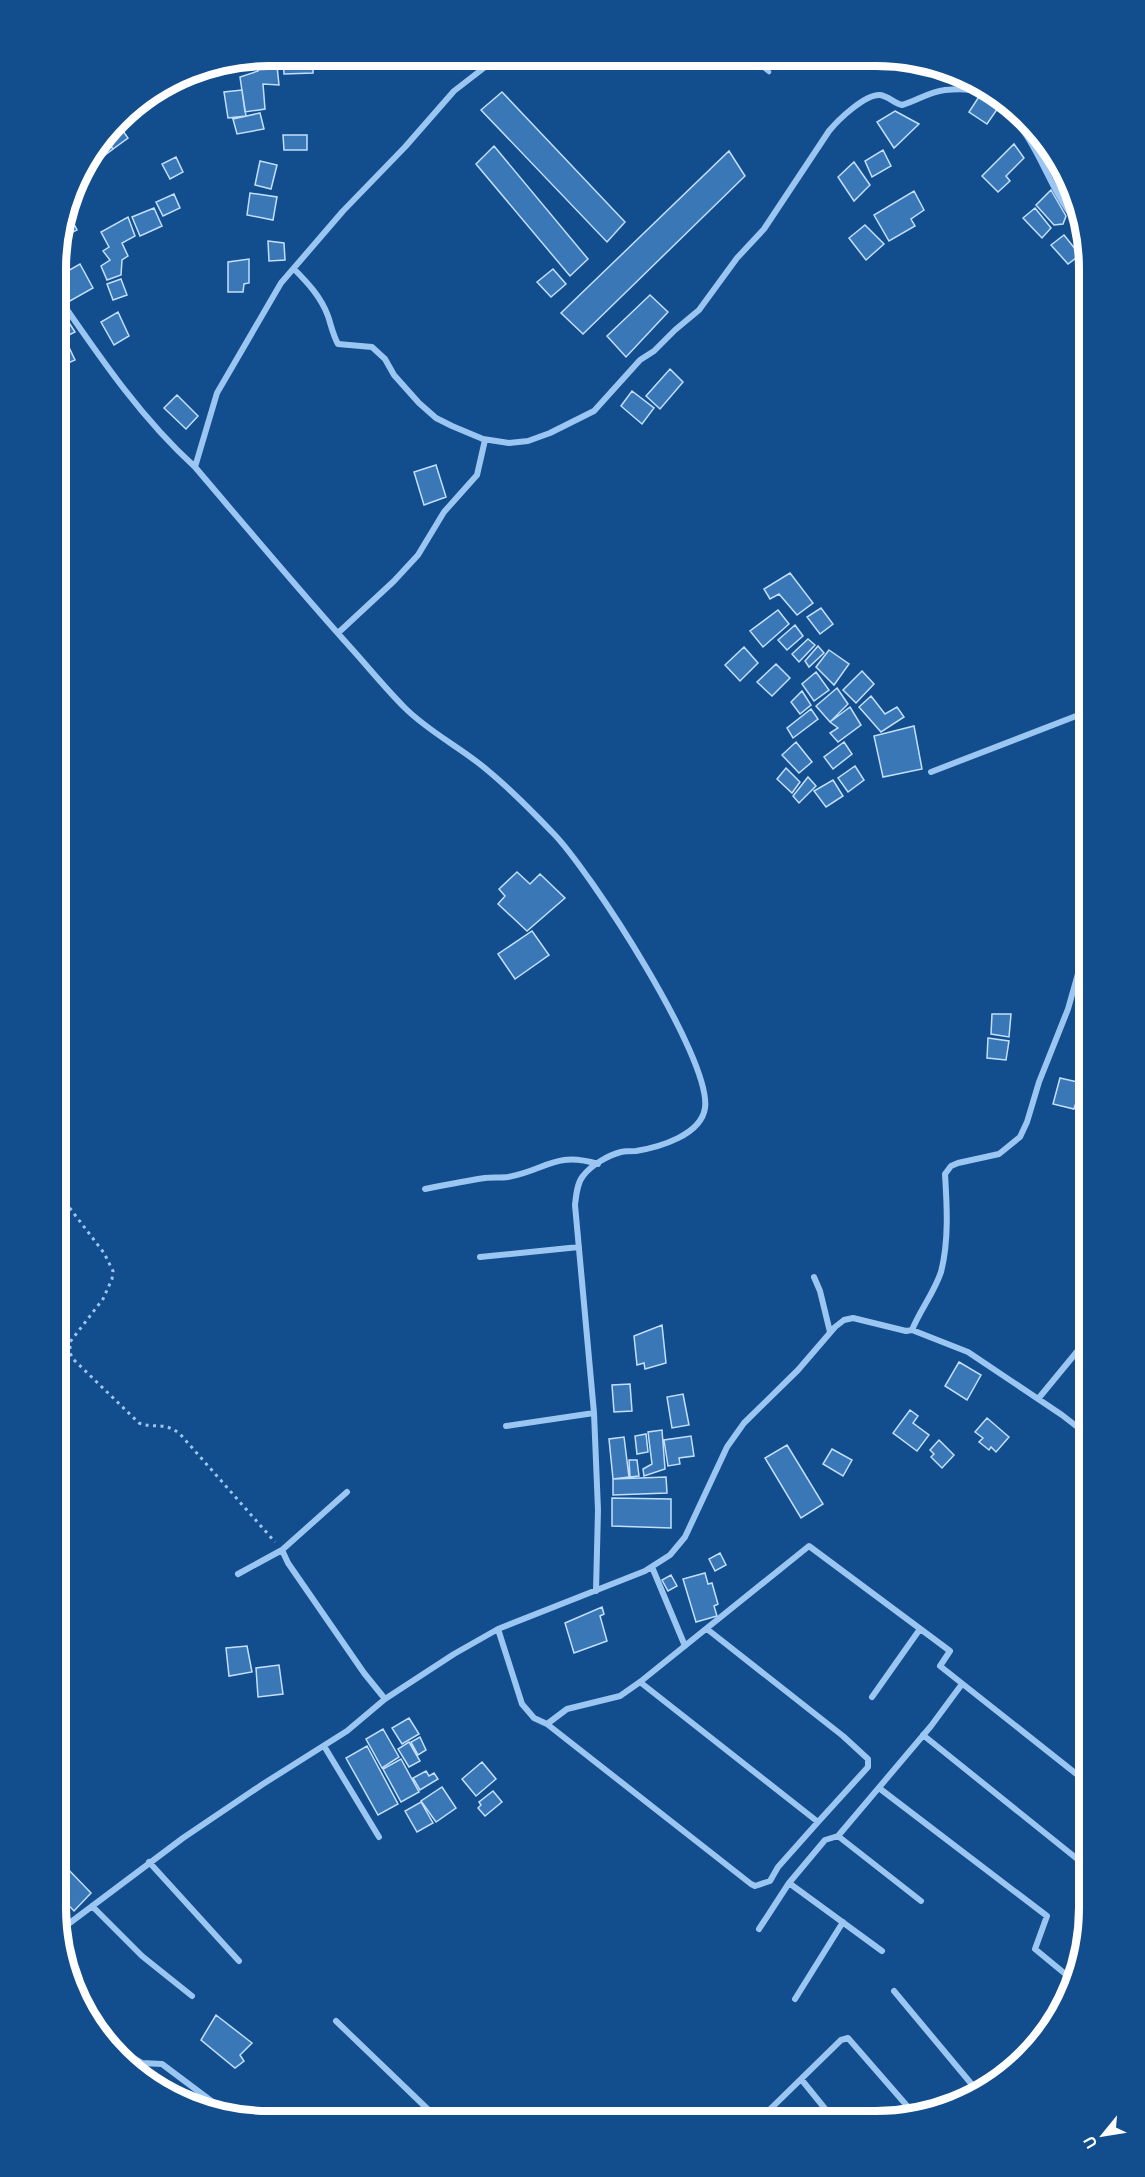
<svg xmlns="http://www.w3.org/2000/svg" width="1145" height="2177" viewBox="0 0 1145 2177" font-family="Overpass,sans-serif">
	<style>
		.building { fill: #3a77b7; stroke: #c2dffd; stroke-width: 1.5 }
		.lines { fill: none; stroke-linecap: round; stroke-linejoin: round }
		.path { stroke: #9bc6f2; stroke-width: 3; stroke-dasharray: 3 4.5; stroke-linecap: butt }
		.lane { stroke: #9bc6f2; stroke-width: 4.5 }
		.street { stroke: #9bc6f2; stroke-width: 6 }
		.rim { fill: none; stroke: #fff; stroke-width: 8 }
	</style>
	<rect width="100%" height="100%" fill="#124d8e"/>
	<path class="building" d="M269,56H276L279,85L263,84L265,109L245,112L240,77L258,71L255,58Z
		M313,57V73L284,74L283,58Z
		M242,90L246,116L228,118L224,92Z
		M502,92L625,222L607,242L481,110Z
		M980,95L998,108L987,124L969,112Z
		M895,111L919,124L894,148L877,122Z
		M260,113L264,129L237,134L233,119Z
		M118,124L128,138L113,149L105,138Z
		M283,135H307V150H284Z
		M105,138L113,149L97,161L92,155Z
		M1014,144L1024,158L1006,176L1010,181L998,192L982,176Z
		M494,146L588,259L570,276L476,164Z
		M883,150L891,166L872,177L865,161Z
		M729,151L745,176L583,334L561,313Z
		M176,157L183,172L170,179L162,164Z
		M260,161L277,165L271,189L255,185Z
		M854,162L870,185L854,201L838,177Z
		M1051,190L1066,216L1063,224L1054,225L1036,205Z
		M914,191L924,210L911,219L915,226L889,241L874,215Z
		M250,193L277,197L273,220L247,215Z
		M174,194L180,208L163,216L156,202Z
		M154,208L162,226L140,236L132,217Z
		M1035,208L1051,228L1042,238L1023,218Z
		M70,216L77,230L57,240L64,219Z
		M128,217L135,236L122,243L128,256L122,260L121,275L107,280L101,266L110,260L103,251L109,247L101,232Z
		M865,225L884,244L866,260L849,238Z
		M1064,235L1080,255L1068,264L1051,245Z
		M268,241L284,243L285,260L269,261Z
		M249,259V283L244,284L243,292H228V262Z
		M80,264L93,288L70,301L57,277Z
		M553,269L566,284L551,297L537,282Z
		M121,279L127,295L113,300L107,284Z
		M650,295L668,312L626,357L607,336Z
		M61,310L75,332L57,341V312Z
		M118,312L129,336L114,345L101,322Z
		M66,341L75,360L57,368V345Z
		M670,369L683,382L660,409L646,396Z
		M632,391L654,408L642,424L621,406Z
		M177,395L198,416L186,429L164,408Z
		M436,465L446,497L424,505L414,472Z
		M790,573L813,603L797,615L779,594L770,599L764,589Z
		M821,608L833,624L820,634L807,617Z
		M778,610L789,624L763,647L750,631Z
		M795,625L803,636L787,650L778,640Z
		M808,639L815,645L799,662L792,654Z
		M818,646L824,653L809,667L805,661Z
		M744,647L758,663L740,681L725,665Z
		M829,650L849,664L834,685L816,667Z
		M776,664L790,678L772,696L757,682Z
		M862,671L874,684L856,703L843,690Z
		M816,672L829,690L814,701L802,684Z
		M837,688L848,704L830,722L816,706Z
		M802,691L811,705L800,714L791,702Z
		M871,696L885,714L897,707L904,717L881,732L859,707Z
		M850,707L861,725L838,742L830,733L838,728L830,722Z
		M811,709L818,719L793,738L787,728Z
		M914,726L922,769L883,777L874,736Z
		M796,742L812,762L799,773L782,755Z
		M844,742L852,754L833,769L824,757Z
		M855,766L864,780L848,792L838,778Z
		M786,768L800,782L792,793L777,779Z
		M808,777L816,786L799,803L793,796Z
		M833,780L843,796L826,807L814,791Z
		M517,872L530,884L540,874L565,898L527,931L498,904L505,896L499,889Z
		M532,931L549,955L515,979L498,954Z
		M992,1014H1011L1009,1037L991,1034Z
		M988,1038L1009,1041L1006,1060L987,1058Z
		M1060,1078L1082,1083L1074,1109L1053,1104Z
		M662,1325L666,1363L645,1369L644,1363L637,1365L634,1336Z
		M959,1362L981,1375L967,1400L945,1386Z
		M630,1384L632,1411L614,1412L612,1385Z
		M683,1394L689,1425L672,1428L667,1397Z
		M910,1410L918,1416L913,1423L929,1435L917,1451L893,1433Z
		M987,1418L1009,1437L996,1452L991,1447L989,1450L979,1442L983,1438L975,1432Z
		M662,1430L665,1469L644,1476L643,1469L652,1464L648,1432Z
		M646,1434L648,1452L637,1454L635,1436Z
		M691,1436L694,1456L679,1458L680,1464L668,1466L664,1440Z
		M624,1437L629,1477L613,1479L609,1439Z
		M939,1440L954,1455L942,1468L931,1457L934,1454L930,1450Z
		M787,1445L823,1504L801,1518L765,1458Z
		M832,1449L852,1460L843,1476L823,1464Z
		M629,1460H637L639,1476L630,1477Z
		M666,1477L667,1493L613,1495V1479Z
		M612,1498L671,1499V1528L612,1526Z
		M720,1553L726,1565L715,1571L709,1559Z
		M705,1573L708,1584L712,1583L718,1604L714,1606L717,1616L696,1622L683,1579Z
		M671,1575L677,1586L668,1591L662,1580Z
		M602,1607L604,1614L600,1616L607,1641L574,1653L565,1623Z
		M247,1646L252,1672L229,1676L226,1648Z
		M279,1665L283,1694L258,1697L256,1668Z
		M409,1718L419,1734L402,1744L392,1728Z
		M383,1729L399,1757L382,1768L366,1739Z
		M420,1737L426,1750L418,1755L411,1742Z
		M409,1742L420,1761L409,1767L398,1749Z
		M367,1746L398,1804L378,1815L346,1758Z
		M401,1759L419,1792L401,1802L383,1769Z
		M482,1762L496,1779L476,1796L462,1779Z
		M426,1771L429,1776L434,1773L438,1779L420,1790L413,1778Z
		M442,1787L456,1808L436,1822L421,1801Z
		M493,1791L502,1802L485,1816L478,1808L481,1805L479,1802Z
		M421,1802L433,1823L417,1832L405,1811Z
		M64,1865L91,1893L74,1911L56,1892V1873Z
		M216,2015L252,2043L240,2055L244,2061L235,2068L201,2040Z"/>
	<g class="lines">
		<path class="path" d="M56,1190L104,1253L113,1271L112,1279L103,1299L70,1342V1353L73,1359L139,1423C154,1429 164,1421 180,1434L275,1542"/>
		<path class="lane" d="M753,59L769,72"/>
		<path class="street" d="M294,269C308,283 321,297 328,316C331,325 333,335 338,344L372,347L385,359L394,375L419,403L436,418L452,426L483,439L509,443L528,441L550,433L594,411L640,360L654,351L675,330L699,310L737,258L764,229L829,131C838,120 865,94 880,95C888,96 894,103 902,105C917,101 928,92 945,90C955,89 971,89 981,92C989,94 993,100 1000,105C1041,139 1047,192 1083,229
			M57,295C99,356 140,417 195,467C247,528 298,589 351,648C369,668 386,689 405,708C429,732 460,747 486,769C509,788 531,810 552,832C589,869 712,1059 705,1108C701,1135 660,1147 636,1151C631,1151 626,1151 621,1152C609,1155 591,1165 583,1176C577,1183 576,1196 575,1205L594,1413L598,1510L596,1591
			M195,467L217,393L281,283L343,211L405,147L454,91L498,57
			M338,633L394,581L418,555L444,512L477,475L485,440
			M931,772L1089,711
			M425,1189C445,1185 465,1181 485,1178C492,1177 500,1178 508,1177C547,1170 554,1151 598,1164
			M480,1257L579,1247
			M814,1277L820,1291L830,1332
			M912,1330C920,1310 934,1293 941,1272C949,1241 947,1206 945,1174L951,1166L958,1163L999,1154L1020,1137L1027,1122L1039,1082L1068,1009L1089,935
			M1038,1399L1089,1337
			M506,1426L594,1413
			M282,1550L288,1563L364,1673L385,1699
			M652,1567L685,1646
			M238,1574L282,1550L347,1492
			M498,1629L522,1704L534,1718L547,1724L751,1884L755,1886L770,1881L778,1867L818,1822L640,1682
			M707,1629L843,1736L868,1759V1767L818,1822
			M872,1697L920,1629
			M547,1724L567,1709L620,1696L640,1682L809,1546L950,1651L940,1666L1089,1784
			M923,1735L1086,1866L1087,1889L1089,1891
			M324,1746L379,1837
			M879,1788L1047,1916L1035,1949L1075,1982
			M838,1836L921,1901
			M149,1862L239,1961
			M789,1883L882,1951
			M92,1906L142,1956L192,1996
			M759,1929L789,1883L825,1840L838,1836L931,1726L962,1684
			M59,1931L183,1838L263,1784L347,1731L385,1699L454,1654L498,1629L645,1571L670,1555L685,1537L727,1447L744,1423L798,1370L835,1327L844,1320L853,1318L906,1331L912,1330L968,1352L1062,1415L1089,1436
			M894,1991L979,2093
			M795,1999L843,1922
			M336,2021L439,2120
			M112,2045L142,2063L162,2064L234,2118
			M801,2079L835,2121
			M758,2121L841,2040L848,2038L915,2115"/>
	</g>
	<path d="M0 0H1145V2177H0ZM269 66H876A203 203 0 0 1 1079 269V1908A203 203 0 0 1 876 2111H269A203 203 0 0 1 66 1908V269A203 203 0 0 1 269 66Z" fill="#124d8e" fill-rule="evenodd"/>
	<path class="rim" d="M269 66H876A203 203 0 0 1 1079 269V1908A203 203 0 0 1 876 2111H269A203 203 0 0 1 66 1908V269A203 203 0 0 1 269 66Z"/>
	<g transform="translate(1103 2135) rotate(240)" stroke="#124d8e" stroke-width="4.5" paint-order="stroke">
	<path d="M0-4.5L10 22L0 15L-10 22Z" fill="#ffffff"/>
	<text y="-9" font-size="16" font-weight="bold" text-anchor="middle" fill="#ffffff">U</text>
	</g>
</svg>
